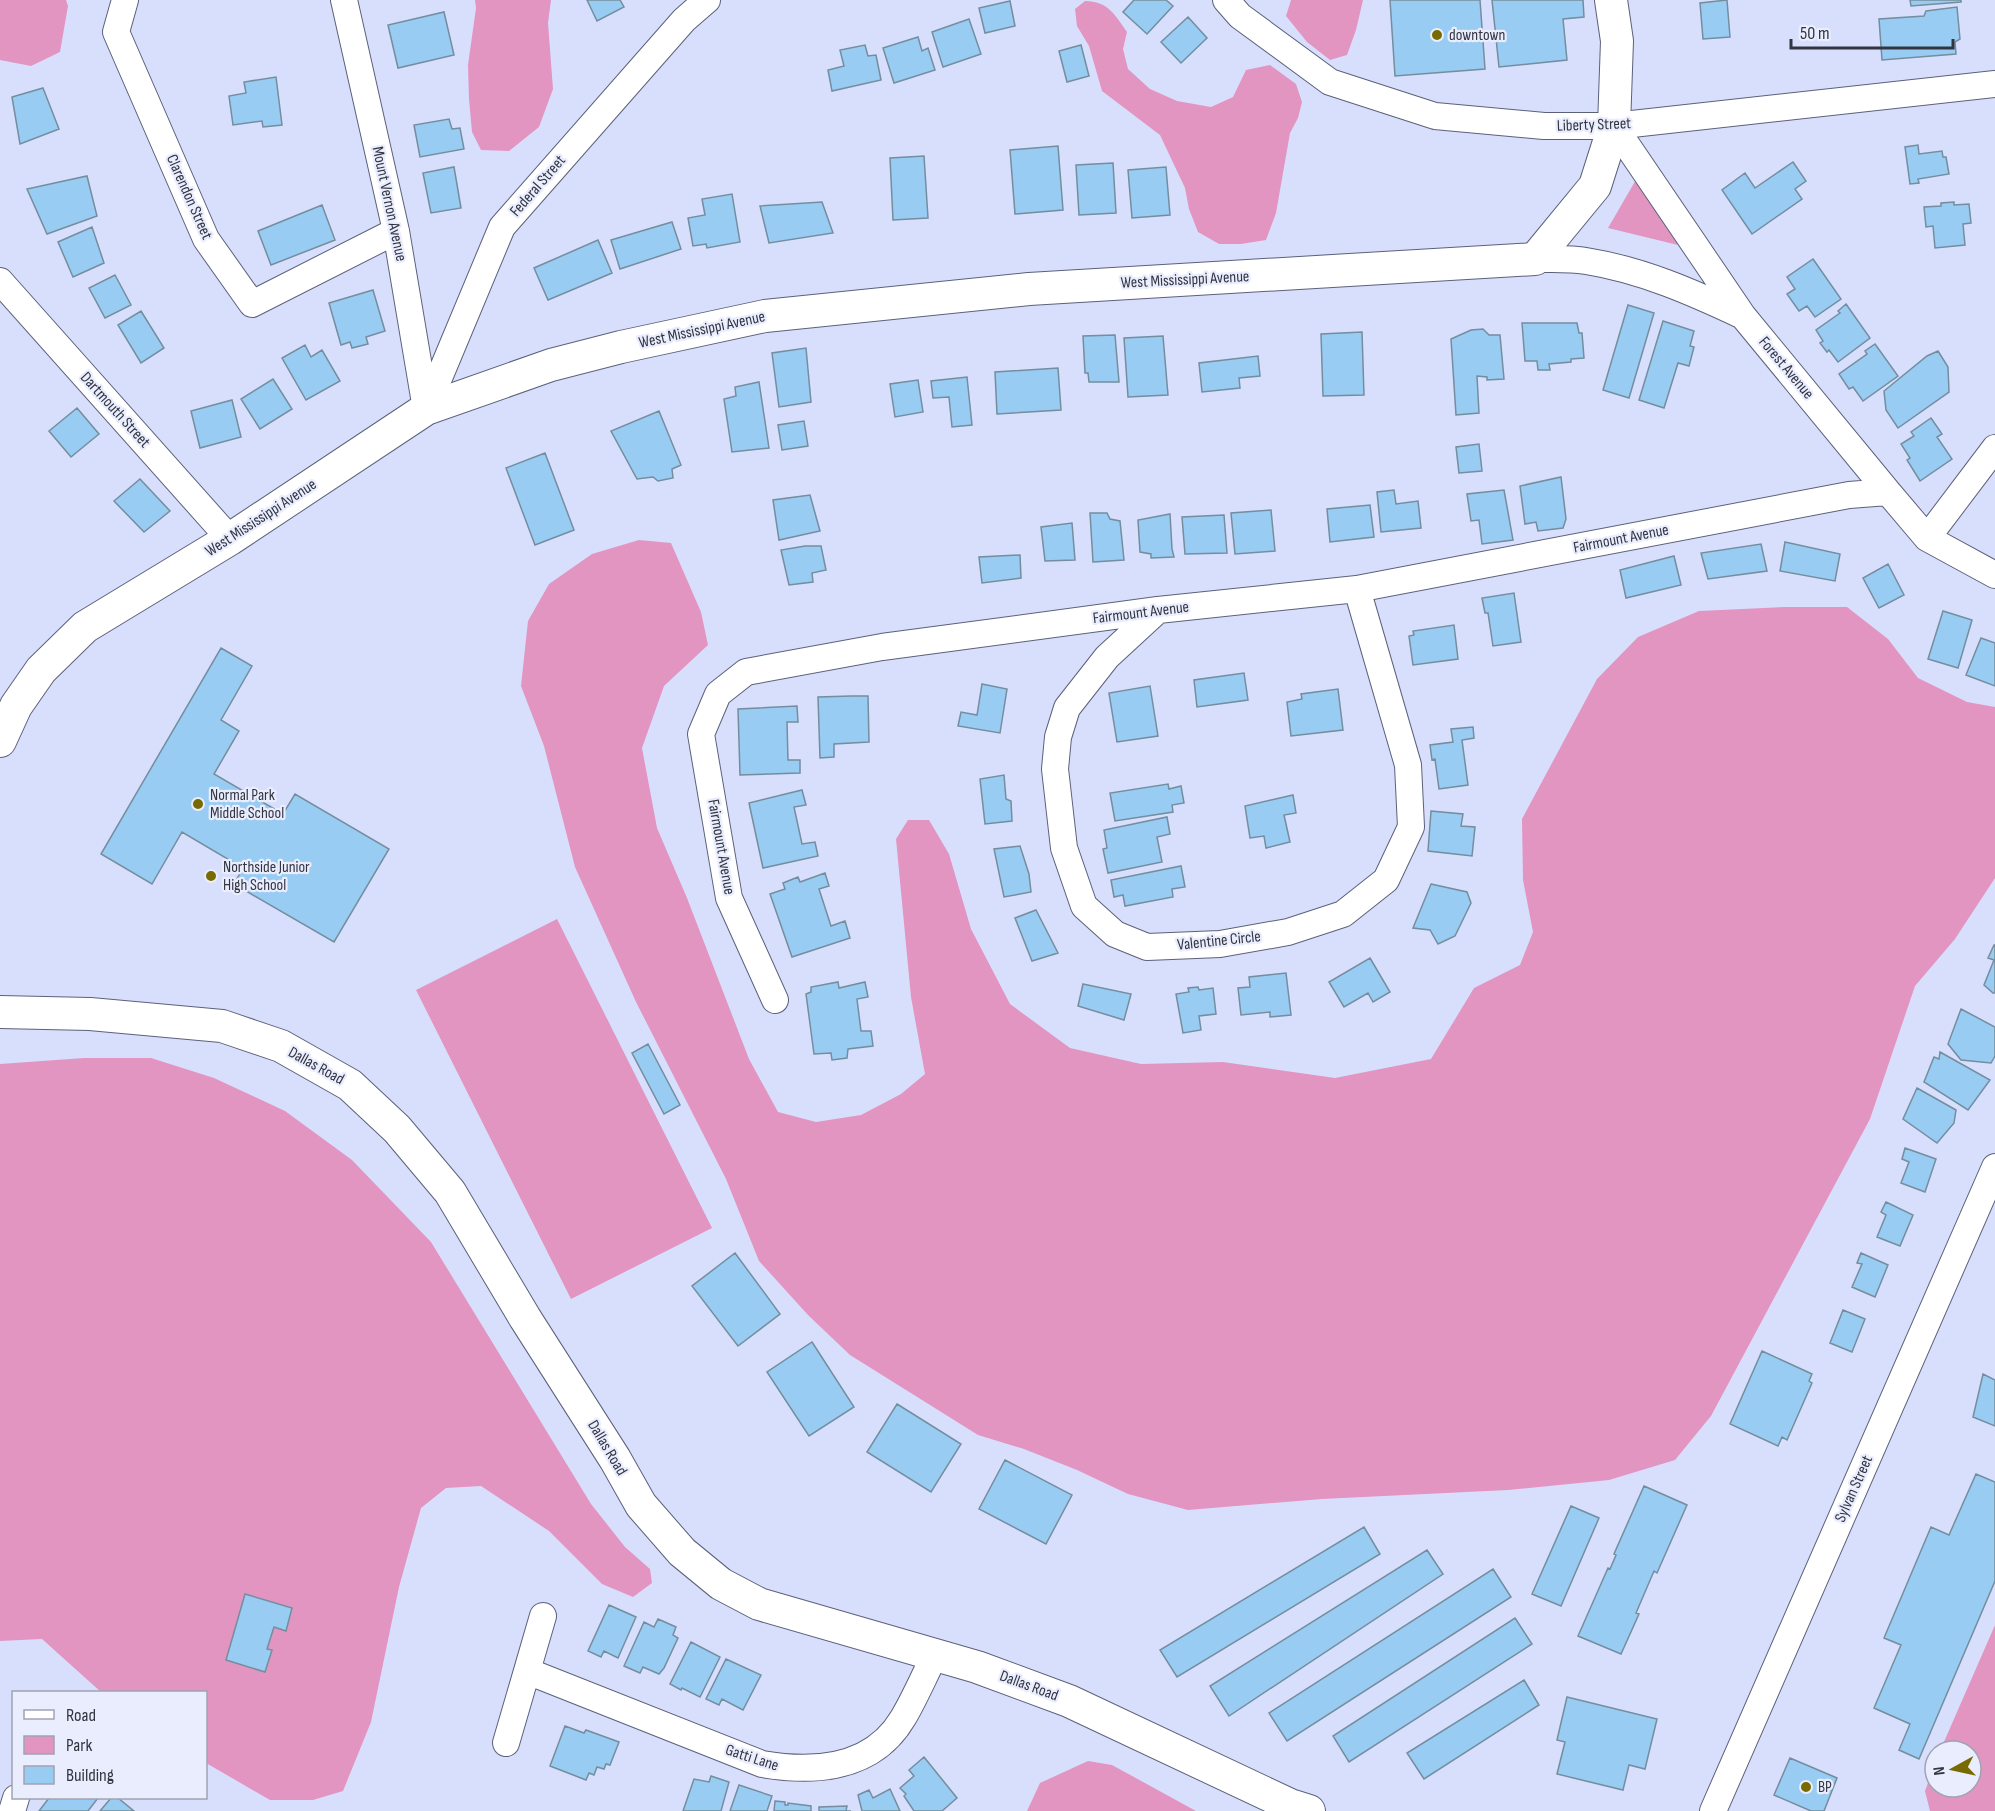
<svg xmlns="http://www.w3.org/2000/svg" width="1995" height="1811" viewBox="0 0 1995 1811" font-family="'Sofia Sans Condensed',sans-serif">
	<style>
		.green { fill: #e295c1 }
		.building { fill: #98ccf2; stroke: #748d9f; stroke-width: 1.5 }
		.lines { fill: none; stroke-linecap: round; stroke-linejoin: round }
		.minor-casing { stroke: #5c617a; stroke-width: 28 }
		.tertiary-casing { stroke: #5c617a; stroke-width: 34 }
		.minor { stroke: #fff; stroke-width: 26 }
		.tertiary { stroke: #fff; stroke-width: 32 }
		.poi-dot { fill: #776a01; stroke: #e9edfe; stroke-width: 2 }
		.labels { text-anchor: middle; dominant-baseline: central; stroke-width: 4.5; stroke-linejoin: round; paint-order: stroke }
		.poi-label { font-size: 16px; fill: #323540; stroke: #e9edfe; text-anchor: start }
		.street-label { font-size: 16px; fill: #323540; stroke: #e9edfe }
	</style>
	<rect width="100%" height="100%" fill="#d8dffc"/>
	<path class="green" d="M0,0H66L68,6L60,52L31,66L0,60Z
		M475,0H551L548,23L553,89L539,127L509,151L481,150L472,132L469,99L468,65L476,8Z
		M1291,0H1363L1356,30L1347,55L1330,60L1307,42L1286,16Z
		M1085,1C1108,1 1115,15 1127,32L1123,49L1128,69L1150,89L1177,101L1211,107L1233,97L1246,70L1270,65L1296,84L1302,102L1298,118L1290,133L1276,213L1266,240L1241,244H1219L1198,232L1189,209L1185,188L1160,135L1102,91L1089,46L1077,26L1075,9Z
		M1637,178L1678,245L1608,228Z
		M639,540L671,543L701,612L708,645L664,686L642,748L657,828L687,898L749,1059L778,1112L816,1122L861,1115L901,1094L925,1074L911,997L896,839L908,820H929L949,854L971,929L1010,1004L1070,1048L1141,1064L1223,1062L1335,1078L1431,1059L1474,988L1520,965L1533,932L1523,880L1522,819L1597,679L1638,637L1699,611L1786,607H1847L1888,639L1918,678L1967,702L1995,707V878L1955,939L1915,986L1870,1119L1711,1416L1675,1460L1609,1480L1508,1490L1322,1499L1188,1510L1128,1494L1077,1470L1024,1449L978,1435L850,1355L808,1315L759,1261L726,1179L636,1002L575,867L544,746L521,686L528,621L549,584L592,554Z
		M557,919L712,1228L571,1299L416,990Z
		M84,1058H151L214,1078L285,1111L352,1160L431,1242L591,1504L625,1547L650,1569L652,1583L633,1597L602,1584L549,1531L481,1486L446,1488L421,1508L399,1587L371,1722L343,1791L313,1800H270L206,1763V1692H101L42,1639L0,1641V1064Z
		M1995,1625V1811H1930L1925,1791L1935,1764V1787H1971V1751H1940Z
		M1088,1761L1112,1765L1196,1811H1027L1040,1783Z"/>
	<path class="building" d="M587,0H620L624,7L597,21Z
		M1134,0H1166L1173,6L1147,34L1123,12Z
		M1390,0H1480L1485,69L1395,76Z
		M1492,0H1583L1584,17L1563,19L1567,60L1499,67Z
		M1727,0L1730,37L1703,39L1700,3Z
		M1910,0H1961V2L1911,6Z
		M1010,1L1015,26L985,33L979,8Z
		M1957,7L1960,39L1955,42L1956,54L1882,60L1879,19L1924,16L1926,11Z
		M444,12L454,55L398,68L388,25Z
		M1188,17L1207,38L1181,63L1161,42Z
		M969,19L981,54L943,67L932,32Z
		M918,37L922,51L928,48L935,70L894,83L883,48Z
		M865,45L868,56L876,55L881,80L832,91L828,70L844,66L840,50Z
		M1081,45L1089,76L1067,82L1059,51Z
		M276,77L282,125L263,127L262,121L233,125L229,96L246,93L244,82Z
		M43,88L59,129L20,144L12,97Z
		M449,119L452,129L460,128L464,149L420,157L414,125Z
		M1918,145L1919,154L1942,151L1943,157H1946L1949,174L1918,179L1919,183L1910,184L1905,147Z
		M1058,146L1063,210L1015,214L1010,150Z
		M924,156L928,218L893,220L890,158Z
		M1793,162L1806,181L1795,189L1802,199L1752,234L1722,190L1745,173L1755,188Z
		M1113,163L1116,213L1079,215L1076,165Z
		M454,167L461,208L431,213L423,173Z
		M1166,167L1170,215L1132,218L1128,170Z
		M87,176L97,216L47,234L27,189Z
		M732,194L740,242L707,248L706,244L693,246L688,218L705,215L702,199Z
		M822,202L833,233L769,243L760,206Z
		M1954,202V205L1969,204L1971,223L1963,224L1965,245L1935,248L1933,226L1926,227L1924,207L1941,206V203Z
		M322,205L335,240L271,265L258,231Z
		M672,222L681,249L620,269L611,240Z
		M92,227L104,263L73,277L58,242Z
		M598,240L612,273L548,300L534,268Z
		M1813,259L1841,299L1815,317L1807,306L1799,311L1787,294L1795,289L1787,277Z
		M115,275L131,305L105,318L89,288Z
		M373,290L385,331L366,337L368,344L352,348L350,342L341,345L329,303Z
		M1846,304L1870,338L1838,362L1829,350L1827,352L1820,343L1823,341L1816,330L1840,313L1838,311Z
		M1628,305L1654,313L1629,398L1603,390Z
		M141,311L164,348L141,363L118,325Z
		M1663,321L1694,331L1690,346L1694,347L1689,366L1678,363L1664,408L1639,400Z
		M1522,323H1577L1579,333H1582L1584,358L1571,359V362L1549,364L1550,370H1538L1537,361H1525Z
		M1483,329L1489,335H1500L1504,379L1487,380V377L1477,376L1479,413L1456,415L1451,339L1471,330Z
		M1362,332L1364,395L1323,396L1321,334Z
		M1115,335L1119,382H1089L1088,373H1085L1083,336Z
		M1163,336L1168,395L1128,397L1124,338Z
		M1875,344L1898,376L1863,401L1853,387L1849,389L1839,374L1867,354L1865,351Z
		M305,345L311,357L322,350L340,381L306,400L282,358Z
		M806,348L811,402L779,407L772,353Z
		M1938,351L1948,367L1949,392L1898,428L1886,410L1884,391L1927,356Z
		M1258,356L1260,376L1239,378L1240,388L1202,392L1199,363Z
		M1058,368L1061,410L997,414L995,372Z
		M967,377L972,425L952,427L949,397L933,398L931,381Z
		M273,379L292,409L260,429L241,399Z
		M918,380L923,412L895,417L890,384Z
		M759,382L769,448L732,452L724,399L736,396L735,387Z
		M232,400L241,437L200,448L191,411Z
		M77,408L99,434L71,457L49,431Z
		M659,411L681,465L672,469L673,478L658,481L653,477L637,479L611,431Z
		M1931,418L1942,434L1937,437L1952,459L1920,481L1907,460L1910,458L1901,444L1914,436L1911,432Z
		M804,421L808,446L782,450L778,425Z
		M1479,444L1482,471L1459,473L1456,447Z
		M545,453L574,530L535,545L506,468Z
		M1561,477L1566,519L1563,528L1538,531L1536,522L1525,524L1520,486Z
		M140,479L170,511L144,532L114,501Z
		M1394,490L1396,504L1418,501L1421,528L1381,532L1377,492Z
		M1504,490L1513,540L1482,544L1479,520L1471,521L1467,494Z
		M810,495L820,531L779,540L773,500Z
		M1370,505L1374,537L1330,542L1327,509Z
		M1271,510L1275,551L1235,554L1231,513Z
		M1090,513H1107L1110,519L1120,521L1124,560L1093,562Z
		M1170,514L1172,549L1174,557L1151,558V554L1140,552L1138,520Z
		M1224,515L1227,553L1185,554L1182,517Z
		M1072,523L1075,560L1045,561L1041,527Z
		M1785,542L1840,554L1835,581L1780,571Z
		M1761,544L1767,571L1708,579L1701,553Z
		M805,546H821L826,570L812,573L813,582L789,585L781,550Z
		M1020,555L1021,578L982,583L979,557Z
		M1674,556L1681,585L1626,598L1620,570Z
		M1888,564L1904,595L1879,608L1863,578Z
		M1514,593L1521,642L1493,646L1488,613H1485L1482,598Z
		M1943,611L1972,620L1958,668L1928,659Z
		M1454,625L1458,659L1413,665L1409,636L1414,635L1413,631Z
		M1981,638L1995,643V686L1966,675Z
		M221,648L252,666L221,720L239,731L214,774L283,814L295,794L389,849L334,942L234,884L243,868L182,832L152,884L101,854Z
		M1244,673L1248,700L1197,707L1194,680Z
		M982,684L1007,689L1000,733L958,726L961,712L977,715Z
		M1150,686L1158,736L1117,742L1109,693Z
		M1338,689L1343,730L1291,736L1287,702L1302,699L1301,694Z
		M851,696H868L869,742L834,744V757L820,758L818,697Z
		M797,706L798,722H787L788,760H800V773L740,775L738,709Z
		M1473,727L1474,738L1462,740L1468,785L1439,789L1435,759L1432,760L1430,745L1453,742L1451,729Z
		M1004,775L1006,799L1011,801L1012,821L985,824L980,779Z
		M1168,784L1169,789L1181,786L1184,803L1172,805L1173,812L1115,821L1110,793Z
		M802,790L806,805L794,807L802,844L815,842L818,856L763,868L749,803Z
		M1293,795L1296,813L1284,815L1290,842L1266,848L1264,836L1250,838L1245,806Z
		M1431,811L1463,814L1461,826L1475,827L1472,856L1428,851Z
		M1167,817L1170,834L1157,837L1162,862L1108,873L1103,849L1107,848L1104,830Z
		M1020,846L1029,874L1031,892L1004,897L994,849Z
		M1181,866L1185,887L1172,889L1173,897L1125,906L1123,895L1114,897L1111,880Z
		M825,873L829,886L819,889L831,926L845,921L850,938L792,957L770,894L785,889L783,883L798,877L800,882Z
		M1431,884L1467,892L1471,903L1455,936L1438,944L1430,930L1413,928Z
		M1036,910L1058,953L1032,961L1015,918Z
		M1994,945H1995V993H1993L1984,985L1994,960L1988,958Z
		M1370,958L1390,992L1373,1002L1368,993L1344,1007L1329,982Z
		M1286,973L1291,1015L1270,1017V1012L1241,1015L1238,988L1250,987L1249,977Z
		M838,982L839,988L865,982L868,997L857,999L861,1031H871L873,1046L848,1049L847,1058L832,1060L831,1053L814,1054L806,994L811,992V987Z
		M1083,984L1131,994L1124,1020L1078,1006Z
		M1198,987L1199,990L1213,988L1216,1014L1199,1016L1201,1030L1183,1033L1176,994L1189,992L1188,988Z
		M1961,1009L1995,1027V1056L1991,1063L1961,1060L1948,1044Z
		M648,1044L680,1105L664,1114L632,1053Z
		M1940,1052L1990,1080L1968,1110L1924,1082L1934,1057L1939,1059Z
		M1917,1088L1956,1110L1954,1123L1937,1143L1903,1119Z
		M1905,1148L1936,1159L1925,1192L1901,1183L1909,1162L1902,1159Z
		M1886,1202L1913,1215L1900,1246L1877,1237L1886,1215L1881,1212Z
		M735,1253L780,1314L738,1346L692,1286Z
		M1861,1253L1888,1265L1875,1297L1852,1287L1862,1264L1857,1263Z
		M1843,1310L1865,1319L1852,1352L1830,1343Z
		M812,1342L854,1407L809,1436L767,1372Z
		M1762,1351L1812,1374L1809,1381L1812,1383L1787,1440L1782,1437L1778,1446L1730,1424Z
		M1983,1374L1995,1380V1426L1973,1417Z
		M897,1404L961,1444L931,1492L867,1452Z
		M1005,1460L1072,1495L1046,1544L979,1509Z
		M1976,1474L1995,1482V1581L1919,1759L1899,1750L1910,1724L1874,1708L1901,1645L1884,1638L1931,1527L1949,1535Z
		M1644,1486L1687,1505L1657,1573L1654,1571L1636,1613L1639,1614L1621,1654L1578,1636L1608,1568L1610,1569L1616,1555L1614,1554Z
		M1571,1506L1599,1518L1561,1606L1532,1594Z
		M1364,1527L1380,1554L1177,1677L1160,1650Z
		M1427,1550L1443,1574L1229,1716L1210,1686Z
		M1493,1569L1511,1597L1287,1741L1269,1713Z
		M245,1594L292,1608L286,1631L274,1627L267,1649L272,1650L265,1672L226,1660Z
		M609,1605L636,1617L618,1658L604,1651L601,1657L588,1651Z
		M1515,1618L1532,1644L1349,1762L1333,1736Z
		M658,1619L676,1627L673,1635L678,1638L664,1668L659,1674L643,1667L640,1673L624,1666L644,1622L654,1627Z
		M691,1642L720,1657L700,1697L682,1688L681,1690L670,1684Z
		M726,1659L761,1675L743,1710L722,1699L719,1705L706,1699Z
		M1524,1680L1539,1705L1424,1779L1407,1753Z
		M1567,1697L1657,1719L1645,1769L1629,1765L1623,1790L1557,1774L1565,1742L1557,1740Z
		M565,1726L584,1733L586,1730L619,1742L610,1765L606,1764L604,1769L597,1767L594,1775L589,1773L586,1780L550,1766Z
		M924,1757L957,1798L942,1811H914L904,1796L906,1794L900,1788L914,1776L909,1770Z
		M1790,1758L1837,1778L1824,1811H1811L1774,1795Z
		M711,1776L729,1782L721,1811H683L694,1779L709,1782Z
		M739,1785L772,1796L767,1811H730Z
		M890,1789L900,1811H862L858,1795L869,1790L873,1798Z
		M49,1798H98L88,1811H39Z
		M111,1798H118L134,1811H100Z
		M775,1801L785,1802V1805H788V1803L811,1806V1811H774Z
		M847,1806L846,1811H851H819V1807Z"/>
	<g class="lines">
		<defs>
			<path id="minor" d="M125,0L116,32L206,239L252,304L396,231
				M344,0L396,231L426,409
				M1226,0L1240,16L1330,82L1435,116L1544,126H1614L1995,84
				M1614,126L1743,316L1888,492L1927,538L1995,575
				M1535,259C1552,259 1570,258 1586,261C1642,270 1692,292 1743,316
				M0,281L230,539
				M426,409L502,227L684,20L707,0
				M1927,538L1995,448
				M1158,610L1107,657L1067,708L1058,737L1055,769L1064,848L1084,906L1115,934L1147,947L1220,944L1288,932L1343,914L1386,880L1411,827L1408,765L1357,589
				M775,1000L729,898L701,734L718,694L746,672L882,647L1158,610L1357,589L1849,495L1888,492
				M527,1671L762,1764C815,1773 873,1769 903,1718C915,1698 924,1676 935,1655
				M506,1743L543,1616
				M12,1811L16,1798
				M1713,1811L1995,1167"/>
			<path id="tertiary" d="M0,741L16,706L41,670L85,627L230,539L426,409L551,365L621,347L765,316L1029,289L1535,259L1595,186L1614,126L1617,41L1611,0
				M0,1012L90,1014L222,1026L281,1046L350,1085L397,1129L450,1192L525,1318L615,1459L641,1505L682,1552L721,1584L759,1604L977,1667L1069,1701L1290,1805L1309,1811"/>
		</defs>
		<use href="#minor" class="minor-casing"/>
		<use href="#tertiary" class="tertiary-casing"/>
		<use href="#minor" class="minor"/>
		<use href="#tertiary" class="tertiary"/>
	</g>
	<g class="poi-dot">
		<circle cx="1437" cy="35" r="6"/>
		<circle cx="198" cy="804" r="6"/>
		<circle cx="211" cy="876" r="6"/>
		<circle cx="1806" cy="1787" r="6"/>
	</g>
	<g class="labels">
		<g class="poi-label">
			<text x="1449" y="35">downtown</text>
			<text x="210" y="795">Normal Park<tspan x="210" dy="18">Middle School</tspan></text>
			<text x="223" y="867">Northside Junior<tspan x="223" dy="18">High School</tspan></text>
			<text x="1818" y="1787">BP</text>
		</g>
		<g class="street-label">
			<text transform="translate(1594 125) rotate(-2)">Liberty Street</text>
			<text transform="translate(538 186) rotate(-49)">Federal Street</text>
			<text transform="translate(189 197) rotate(66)">Clarendon Street</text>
			<text transform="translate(389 204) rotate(78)">Mount Vernon Avenue</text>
			<text transform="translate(1185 280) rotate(-3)">West Mississippi Avenue</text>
			<text transform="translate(702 330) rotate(-12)">West Mississippi Avenue</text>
			<text transform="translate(1786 368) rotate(50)">Forest Avenue</text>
			<text transform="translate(115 410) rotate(48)">Dartmouth Street</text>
			<text transform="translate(261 518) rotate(-33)">West Mississippi Avenue</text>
			<text transform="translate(1621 539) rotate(-11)">Fairmount Avenue</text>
			<text transform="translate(1141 613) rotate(-7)">Fairmount Avenue</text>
			<text transform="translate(721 847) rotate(80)">Fairmount Avenue</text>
			<text transform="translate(1219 941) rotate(-6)">Valentine Circle</text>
			<text transform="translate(316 1066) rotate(29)">Dallas Road</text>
			<text transform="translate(607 1448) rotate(59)">Dallas Road</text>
			<text transform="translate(1854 1489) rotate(-66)">Sylvan Street</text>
			<text transform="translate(1029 1686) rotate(20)">Dallas Road</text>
			<text transform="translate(752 1758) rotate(18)">Gatti Lane</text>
		</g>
	</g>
	<rect x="12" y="1691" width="195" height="108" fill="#e9edfe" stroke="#a0a3b2" stroke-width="1.5"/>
	<rect x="24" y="1710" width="30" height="9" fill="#ffffff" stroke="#a0a3b2" stroke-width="1.5"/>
	<text x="66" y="1721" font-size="18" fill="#323540">Road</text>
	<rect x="24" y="1736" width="30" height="18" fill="#e295c1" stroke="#a0a3b2" stroke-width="1.5"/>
	<text x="66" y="1751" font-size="18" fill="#323540">Park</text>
	<rect x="24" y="1766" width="30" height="18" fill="#98ccf2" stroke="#a0a3b2" stroke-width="1.5"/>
	<text x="66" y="1781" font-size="18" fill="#323540">Building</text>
	<g transform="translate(1953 1769) rotate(262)"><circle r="28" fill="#e9edfe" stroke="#a0a3b2" stroke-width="1.5"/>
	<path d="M0-4.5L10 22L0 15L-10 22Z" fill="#776a01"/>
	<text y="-9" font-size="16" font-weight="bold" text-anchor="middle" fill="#323540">N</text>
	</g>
	<path d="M1791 39v9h162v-9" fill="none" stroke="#323540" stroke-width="3"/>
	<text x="1800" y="39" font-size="18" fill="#323540" stroke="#e9edfe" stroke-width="4.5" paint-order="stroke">50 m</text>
</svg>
